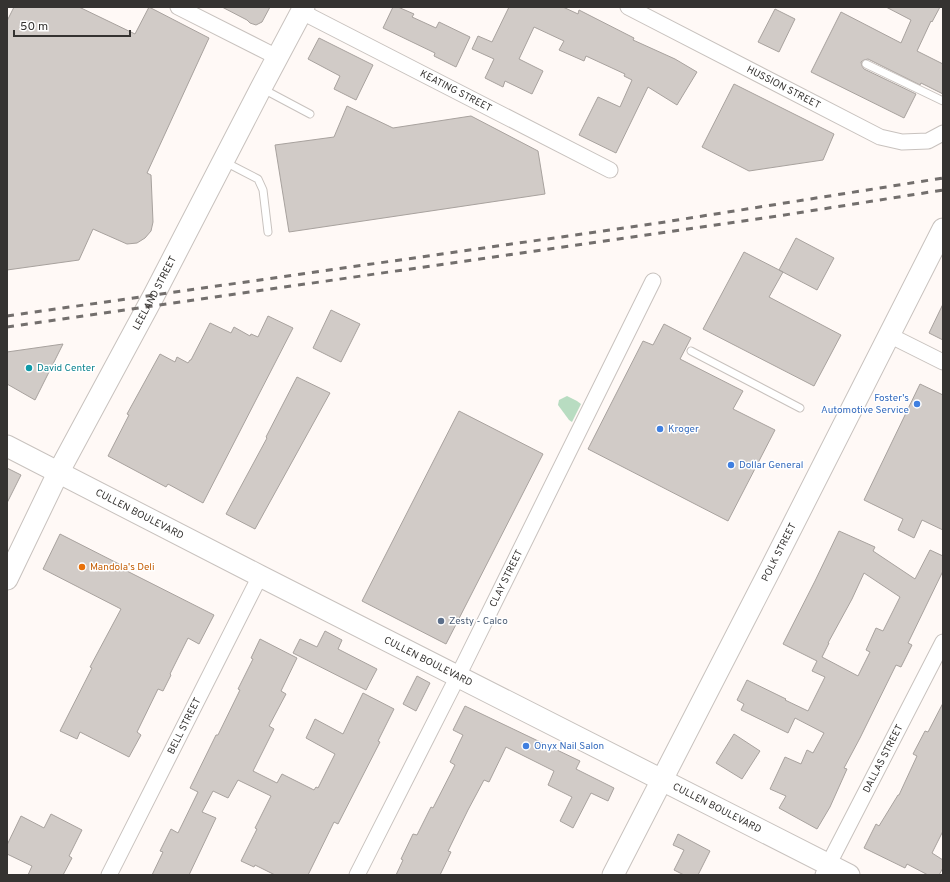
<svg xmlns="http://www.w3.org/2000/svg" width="950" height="882" viewBox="0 0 950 882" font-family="Overpass,sans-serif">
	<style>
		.green { fill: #b8dcc1 }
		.building { fill: #d1cbc7; stroke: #a8a29e; fill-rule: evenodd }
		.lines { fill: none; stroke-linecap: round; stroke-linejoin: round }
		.lane-casing { stroke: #c8c2be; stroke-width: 9 }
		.street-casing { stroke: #c8c2be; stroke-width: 17 }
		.secondary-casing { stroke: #c8c2be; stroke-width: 23 }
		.lane { stroke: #fff; stroke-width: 7 }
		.street { stroke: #fff; stroke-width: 15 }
		.secondary { stroke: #fff; stroke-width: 21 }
		.rail { stroke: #736f6d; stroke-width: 3; stroke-dasharray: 7 7; stroke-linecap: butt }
		.culture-dot { fill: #0f9aa8; stroke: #fff; stroke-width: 1.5 }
		.shop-dot { fill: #3f7fe0; stroke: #fff; stroke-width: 1.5 }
		.food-dot { fill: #e8710a; stroke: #fff; stroke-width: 1.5 }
		.service-dot { fill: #5c6f8a; stroke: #fff; stroke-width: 1.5 }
		.labels { text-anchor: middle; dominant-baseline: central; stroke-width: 3; stroke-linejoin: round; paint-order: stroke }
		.street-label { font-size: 10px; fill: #353331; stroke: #fff }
		.culture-label { font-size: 10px; fill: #0d838f; stroke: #fff; text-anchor: start }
		.shop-label { font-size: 10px; fill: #366cbe; stroke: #fff; text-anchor: start }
		.food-label { font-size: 10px; fill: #c56008; stroke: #fff; text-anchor: start }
		.service-label { font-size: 10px; fill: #4e5e75; stroke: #fff; text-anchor: start }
	</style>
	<rect width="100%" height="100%" fill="#fff9f6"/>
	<path class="green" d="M567,396L577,401L581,404L572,422L569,420L558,405L559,400Z"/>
	<path class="building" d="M14,7H79L135,34L149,7L209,38L147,173L151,175L153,222L151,231L145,238L137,243L127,244L93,229L79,260L7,270V21Z
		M222,7H270L262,22L256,25L250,23L247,20Z
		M393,7H398L414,14L412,17L436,28L439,22L470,37L456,67L434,56L435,53L383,28Z
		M509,7H563L578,14L579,10L634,38L633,40L675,59L697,72L677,105L648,87L616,153L579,135L598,97L620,107L632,80L624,76L625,74L586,56L584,61L559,50L564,41L534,27L519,59L543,71L532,94L505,81L503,87L485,78L494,59L472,49L478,36L492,42Z
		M886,7H940L932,22L931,21L917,51L943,64V94L921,83L920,85L868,59L864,60L861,62L862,66L864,69L916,94L904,118L811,72L841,12L901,43L911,20Z
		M775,9L795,19L779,52L758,42Z
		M319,38L373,65L356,100L334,89L340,76L308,59Z
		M734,84L834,134L823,160L749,171L702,147Z
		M347,106L393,128L471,116L538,151L545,194L289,232L275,145L334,137Z
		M796,238L834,258L817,290L779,270Z
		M744,252L783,272L769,297L841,335L814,386L703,329Z
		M943,304V340L929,333Z
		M331,310L360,324L341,362L313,348Z
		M268,316L293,328L203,503L168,484L166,487L108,456L129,415L127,414L160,354L175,362L177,357L188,363L190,360H191L210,323L231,333L234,327L250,336L251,334L258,337Z
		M664,324L691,338L680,359L743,391L733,409L775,430L728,521L588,449L643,341L653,345Z
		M63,344L35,400L7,384V352Z
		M297,377L330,393L255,529L226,514L267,438L266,437Z
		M920,384L943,395V530L922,520L914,538L898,530L903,519L864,500Z
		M459,411L543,454L446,644L362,601Z
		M7,468L21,475L7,503Z
		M839,531L875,547L873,551L915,579L930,550L943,556V571L908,643L912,645L901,667L896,665L860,738L844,768L847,769L830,807L817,829L779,808L786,796L770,789L785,757L801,764L807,750L813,753L824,733L795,718L788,733L741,710L744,704L737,700L747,680L786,699L785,700L808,711L825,677L812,671L817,661L783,644L815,581ZM864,573L900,597L883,631L876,628L866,650L870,652L858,676L822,657L829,643H828L852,599Z
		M60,534L121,565L119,567L214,615L199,644L188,638L170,674L171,675L163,691L158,689L137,732L141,735L129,757L80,732L77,739L60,731L92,668L90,667L121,609L43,569Z
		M325,631L342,640L338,649L377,669L366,690L293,653L300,639L317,647Z
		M260,639L297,658L281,691L286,694L269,726L274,729L253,771L277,783L282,774L314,790L316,787L318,788L335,754L306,738L315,719L343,734L363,693L394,709L378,741L380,742L338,824L334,822L308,875H275L255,865L254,867L241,861L257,829L255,828L271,796L238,780L228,798L213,791L202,812L216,818L189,875H152L163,852L160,851L171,829L178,833L198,792L190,788L216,735H218L240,690L238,689L253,659L251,658Z
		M417,676L430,683L416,711L403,704Z
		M943,703V831L932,853L943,860V868L939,875H928L907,864L905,868L864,848L876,824L879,826L898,795H899L917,756L913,754L925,731L928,732Z
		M465,706L580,761L576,769L614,788L608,801L591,793L573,828L560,821L572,797L548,785L554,771L506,747L489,782L484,780L468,810L448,851L451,852L440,875H396L403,860L401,859L413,834L417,835L431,807L433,808L455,765L450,762L463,735L453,730Z
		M734,734L760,751L742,779L716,763Z
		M51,814L82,830L69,856L72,858L63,875H28L32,866L7,854V845L21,816L44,828Z
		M678,834L710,851L698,875H684L674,870L684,850L673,845Z"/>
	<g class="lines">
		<defs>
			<path id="lane" d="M866,64L943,101
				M263,89L310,114
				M225,162L258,179L263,190L268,232
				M691,351L800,408"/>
			<g id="street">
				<path d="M178,7L277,57"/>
				<path id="s1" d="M628,7L880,137L902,142L928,141L943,133"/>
				<path id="s2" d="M302,12L610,170"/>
				<path d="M889,335L943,362"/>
				<path id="s3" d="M109,875L260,576"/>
				<path id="s4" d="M357,875L458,676L653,281"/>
				<path id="s5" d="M823,875L943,642"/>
			</g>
			<g id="secondary">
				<path id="s6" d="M7,446L260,576L849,875"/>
				<path id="s7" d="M7,579L58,473L154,295L261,88L304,7"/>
				<path id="s8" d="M613,875L772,566L943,229"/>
			</g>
		</defs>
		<use href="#lane" class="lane-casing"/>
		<use href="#street" class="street-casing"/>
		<use href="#secondary" class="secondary-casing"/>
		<use href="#lane" class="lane"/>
		<use href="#street" class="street"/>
		<use href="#secondary" class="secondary"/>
		<path class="rail" d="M7,316L652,224L943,178
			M7,327L778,216L943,190"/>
	</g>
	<circle class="culture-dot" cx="29" cy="368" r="4"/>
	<g class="shop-dot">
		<circle cx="917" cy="404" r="4"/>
		<circle cx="660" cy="429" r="4"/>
		<circle cx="731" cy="465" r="4"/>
		<circle cx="526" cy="746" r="4"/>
	</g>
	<circle class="food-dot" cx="82" cy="567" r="4"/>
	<circle class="service-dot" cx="441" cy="621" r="4"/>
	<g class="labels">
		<g class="street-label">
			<text stroke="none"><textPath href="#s1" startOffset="175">HUSSION STREET</textPath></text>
			<text stroke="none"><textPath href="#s2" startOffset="173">KEATING STREET</textPath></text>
			<text stroke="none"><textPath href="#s7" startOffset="322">LEELAND STREET</textPath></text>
			<text stroke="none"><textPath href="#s6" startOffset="149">CULLEN BOULEVARD</textPath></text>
			<text stroke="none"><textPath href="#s8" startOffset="363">POLK STREET</textPath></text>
			<text stroke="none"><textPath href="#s4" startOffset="332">CLAY STREET</textPath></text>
			<text stroke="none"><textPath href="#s6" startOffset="473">CULLEN BOULEVARD</textPath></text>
			<text stroke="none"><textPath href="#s3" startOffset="167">BELL STREET</textPath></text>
			<text stroke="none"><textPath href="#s5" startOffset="131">DALLAS STREET</textPath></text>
			<text stroke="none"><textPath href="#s6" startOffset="797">CULLEN BOULEVARD</textPath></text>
		</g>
		<g class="culture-label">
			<text x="37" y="368">David Center</text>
		</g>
		<g class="shop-label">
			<text x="909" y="398" text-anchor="end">Foster's<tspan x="909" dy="12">Automotive Service</tspan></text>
			<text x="668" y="429">Kroger</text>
			<text x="739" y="465">Dollar General</text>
			<text x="534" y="746">Onyx Nail Salon</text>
		</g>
		<g class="food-label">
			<text x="90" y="567">Mandola's Deli</text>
		</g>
		<g class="service-label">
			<text x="449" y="621">Zesty - Calco</text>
		</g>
	</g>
	<rect width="950" height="882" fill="none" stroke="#353331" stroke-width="16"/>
	<path d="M14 30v6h116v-6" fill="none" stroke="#353331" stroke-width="2"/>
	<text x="20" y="30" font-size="12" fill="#353331" stroke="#ffffff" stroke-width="3" paint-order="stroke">50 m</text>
</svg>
